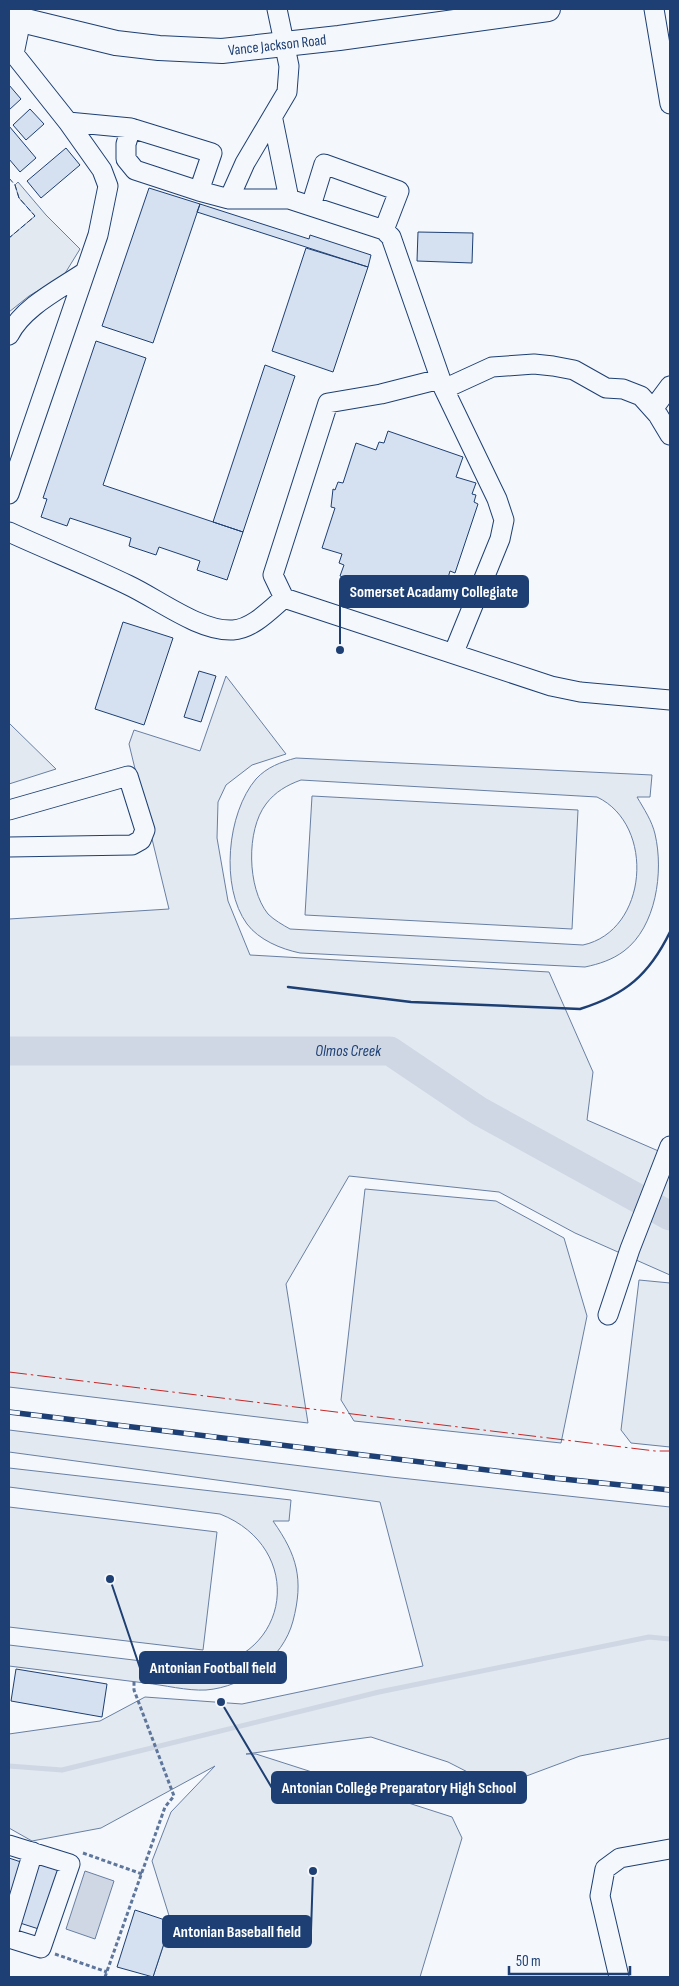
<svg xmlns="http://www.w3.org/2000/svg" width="679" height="1986" viewBox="0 0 679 1986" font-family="'Sofia Sans Condensed',sans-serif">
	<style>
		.green { fill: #e3e9f0; stroke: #687fa3; fill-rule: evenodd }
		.water { fill: #cfd7e4; stroke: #687fa3 }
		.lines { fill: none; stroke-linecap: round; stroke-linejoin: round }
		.stream { stroke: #cfd7e4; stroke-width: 5 }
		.river { stroke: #cfd7e4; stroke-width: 29 }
		.building { fill: #d5e0f0; stroke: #1d3f73 }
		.minor-casing { stroke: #1d3f73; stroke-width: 21 }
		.major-casing { stroke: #1d3f73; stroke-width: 26 }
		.path { stroke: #5e769c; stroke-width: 3; stroke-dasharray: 4 2.5; stroke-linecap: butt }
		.minor { stroke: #f4f7fb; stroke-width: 19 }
		.major { stroke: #f4f7fb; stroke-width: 24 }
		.rail-casing { stroke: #1d3f73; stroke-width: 5.5 }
		.rail { stroke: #f4f7fb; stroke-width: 4; stroke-dasharray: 11; stroke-linecap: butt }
		.fence { stroke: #1d3f73; stroke-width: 1; stroke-dasharray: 6 2.5; stroke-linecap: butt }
		.wall { stroke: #1d3f73; stroke-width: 2.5 }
		.power { stroke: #c62828; stroke-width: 1; stroke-dasharray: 18 4 2.5 4; stroke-linecap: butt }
		.labels { text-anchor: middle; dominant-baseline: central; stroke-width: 4; stroke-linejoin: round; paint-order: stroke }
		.street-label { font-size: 15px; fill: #1d3f73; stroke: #f4f7fb }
		.water-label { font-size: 16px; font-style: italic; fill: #1d3f73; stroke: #f4f7fb }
		.leader { fill: none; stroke: #1d3f73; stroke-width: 2 }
		.callout-dot { fill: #1d3f73; stroke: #f4f7fb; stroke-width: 2 }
		.callout { fill: #1d3f73; stroke: #1d3f73; stroke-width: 2 }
		.callout-label { font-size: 16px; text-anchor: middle; font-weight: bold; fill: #fff }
	</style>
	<rect width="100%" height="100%" fill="#f4f7fb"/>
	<path class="green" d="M18,182L46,215L80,249L64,275L29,296L9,312V238L35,216L19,198L15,185Z
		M226,676L286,754L252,765L226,785L218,802L217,838L228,901L250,955L549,972L593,1072L587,1120L670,1156V1275L575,1233L499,1192L349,1176L286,1284L308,1423L9,1387V919L169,909L129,744L134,730L200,751Z
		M9,723L56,769L9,784Z
		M296,758L652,775L650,797H637C644,809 652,821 655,834C664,872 656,927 624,951C612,960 599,964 585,967L300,953C281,949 259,940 247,924C220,887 227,813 256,779C267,767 281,762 296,758ZM301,780L597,797C656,825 648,931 583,945L290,929C283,925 274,920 268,914C247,888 246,830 266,804C275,792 287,785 301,780Z
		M312,796L578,810L572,929L305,915Z
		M365,1189L496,1201L564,1238L587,1316L561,1443L354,1421L341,1400Z
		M639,1280L670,1283V1447L631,1443L621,1430Z
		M9,1430L391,1477L670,1507V1738L580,1756L497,1787L448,1762L371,1737L246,1754H256L452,1817L462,1838L420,1977H153L171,1922L152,1861L171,1812L215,1766L101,1828L32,1841L9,1828V1734L100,1721L145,1697L242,1704L423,1666L380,1502L9,1452Z
		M9,1468L291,1500L289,1521H273C297,1555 304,1579 293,1621C283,1659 244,1687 206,1690C187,1691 164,1685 145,1683C100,1677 54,1672 9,1666V1645L200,1668C292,1659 306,1548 220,1514L9,1487Z
		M9,1507L217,1532L203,1650L9,1627Z"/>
	<path class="water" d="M85,1871L114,1881L95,1939L66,1929Z"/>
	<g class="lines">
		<path class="stream" d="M9,1766L62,1770L379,1692L649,1637L670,1639"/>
		<path class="river" id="s1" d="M9,1051H390L479,1111L670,1216"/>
	</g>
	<path class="building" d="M9,85L21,99L9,110Z
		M30,109L44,124L26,140L13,125Z
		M9,126L36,158L20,172L9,159Z
		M66,148L80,165L41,198L27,181Z
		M149,188L200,204L153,343L102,326Z
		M200,204L309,239L310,235L371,255L368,267L197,212Z
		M418,232L473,233L472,263L417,261Z
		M306,248L368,267L333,372L272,351Z
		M96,341L146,358L103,485L243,532L227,580L197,570L200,561L159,547L156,555L129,546L131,538L70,518L67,526L41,517L47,499L43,498Z
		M265,365L295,376L243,532L213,522Z
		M388,431L463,457L456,477L476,483L472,494L476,495L474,502L478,504L455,573L450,571L445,588L420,580L413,601L340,576L344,565L339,563L342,554L322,548L335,508L331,507L333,489L335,490L338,482L343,483L356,443L376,450L379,442L384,443Z
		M123,622L173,638L144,725L95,709Z
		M199,671L216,676L201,722L184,717Z
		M16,1669L107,1684L102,1717L11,1701Z
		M9,1858L27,1864L9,1921Z
		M39,1864L64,1872L45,1931L20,1923Z
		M135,1910L171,1922L153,1977L117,1967Z"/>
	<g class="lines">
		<defs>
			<path id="minor" d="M654,9L670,104
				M273,120L289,199
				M68,122L131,128L126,144V159L135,170L199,191L229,199L245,163L287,92L289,66L277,9
				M131,128L212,153L199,191
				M229,199H289L384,230L391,237L444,389
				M311,206L324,164L399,191L384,230
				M9,335C23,307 60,289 85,272
				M653,409L670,386
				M9,494L98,235L108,186L102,170L68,122L14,54L21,20
				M9,532C48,550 89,566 128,585C158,599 200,632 233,630C252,629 270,610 284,598L551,686L580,692L670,700
				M284,598L273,575L328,403L381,394L440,379
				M454,652L500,539L504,520L497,499L444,389L492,367L534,364L553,366L574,370L606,388L623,389L641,396L658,415L670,435
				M9,810L128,776L145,830L141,840L132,845L9,847
				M608,1315L630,1249L670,1146
				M9,1845L70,1864L41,1948L9,1938
				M9,1931L33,1852
				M619,1977L600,1896L605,1869L620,1858L670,1849"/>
			<g id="major">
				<path id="s2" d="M9,17L116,43L159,48L222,51L339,38L548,9"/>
			</g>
		</defs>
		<use href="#minor" class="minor-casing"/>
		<use href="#major" class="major-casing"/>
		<path class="path" d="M83,1853L142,1874
			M55,1954L107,1972
			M105,1977L165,1807L174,1796L134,1690V1681"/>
		<use href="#minor" class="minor"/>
		<use href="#major" class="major"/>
		<defs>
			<path id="rail" d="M9,1412L553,1478L670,1490"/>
		</defs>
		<use href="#rail" class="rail-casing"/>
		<use href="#rail" class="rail"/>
		<path class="fence" d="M9,178L15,185L19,198L35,216L9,238"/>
		<path class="wall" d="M288,987L411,1002L580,1009C625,995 649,975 670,932"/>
		<path class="power" d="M9,1372L655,1451H670"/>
	</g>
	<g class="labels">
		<g class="street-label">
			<text stroke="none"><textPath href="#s2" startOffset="272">Vance Jackson Road</textPath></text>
		</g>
		<g class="water-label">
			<text stroke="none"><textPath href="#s1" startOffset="339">Olmos Creek</textPath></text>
		</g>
	</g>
	<path class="leader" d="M340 650L340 591M110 1579L140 1668M221 1702L272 1788M313 1871L311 1931"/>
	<g class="callout-dot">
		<circle cx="340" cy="650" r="5"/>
		<circle cx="110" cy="1579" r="5"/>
		<circle cx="221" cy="1702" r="5"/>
		<circle cx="313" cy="1871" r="5"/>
	</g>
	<g class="callout">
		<rect x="340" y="576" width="188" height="31" rx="5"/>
		<rect x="140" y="1652" width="146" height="31" rx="5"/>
		<rect x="272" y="1772" width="254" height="31" rx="5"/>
		<rect x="163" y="1916" width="148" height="31" rx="5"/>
	</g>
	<g class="callout-label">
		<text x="434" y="597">Somerset Acadamy Collegiate</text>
		<text x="213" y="1673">Antonian Football field</text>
		<text x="399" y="1793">Antonian College Preparatory High School</text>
		<text x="237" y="1937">Antonian Baseball field</text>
	</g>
	<rect width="679" height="1986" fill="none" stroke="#1d3f73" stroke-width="20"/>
	<path d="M509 1966v8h121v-8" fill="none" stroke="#1d3f73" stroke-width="2.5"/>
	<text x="516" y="1966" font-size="15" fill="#1d3f73" stroke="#f4f7fb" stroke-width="4" paint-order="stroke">50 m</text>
</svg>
